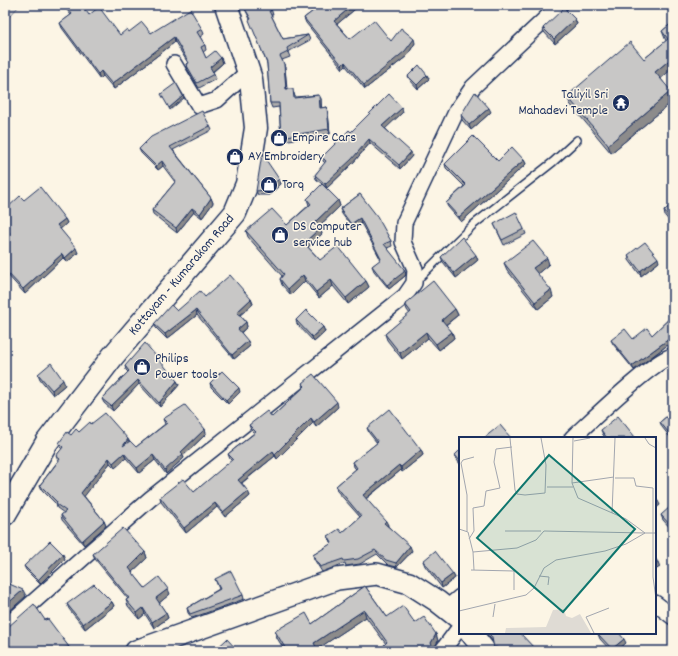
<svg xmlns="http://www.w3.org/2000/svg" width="678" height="656" viewBox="0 0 678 656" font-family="Dekko,sans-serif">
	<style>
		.green { fill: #dfdbd4; stroke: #7d8599 }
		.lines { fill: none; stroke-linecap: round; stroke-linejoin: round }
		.service-casing { stroke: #1b2f5e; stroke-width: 10 }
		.minor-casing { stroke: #1b2f5e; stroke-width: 18 }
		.secondary-casing { stroke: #1b2f5e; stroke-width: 24 }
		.primary-casing { stroke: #1b2f5e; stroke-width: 25 }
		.service { stroke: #fcf5e5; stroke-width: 7 }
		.minor { stroke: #fcf5e5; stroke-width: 15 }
		.secondary { stroke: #fcf5e5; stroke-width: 21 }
		.primary { stroke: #fcf5e5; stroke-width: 22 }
		.wall { fill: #acabaa; stroke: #1b2f5e }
		.shaded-wall { fill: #8c8b8b; stroke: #1b2f5e }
		.building { fill: #c8c7c6; stroke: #1b2f5e }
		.labels { text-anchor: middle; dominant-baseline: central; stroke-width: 3; stroke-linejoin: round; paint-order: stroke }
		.poi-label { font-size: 14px; fill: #1b2f5e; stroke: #fcf5e5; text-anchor: start }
		.street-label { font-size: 14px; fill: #1b2f5e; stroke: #fcf5e5 }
		.inset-road { fill: none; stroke: #a2a6af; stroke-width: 1 }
		.view { fill: #0f766e; fill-opacity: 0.15; stroke: #0f766e; stroke-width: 2 }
		.inset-edge { fill: none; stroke: #1b2f5e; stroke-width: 2 }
	</style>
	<rect width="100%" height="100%" fill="#fcf5e5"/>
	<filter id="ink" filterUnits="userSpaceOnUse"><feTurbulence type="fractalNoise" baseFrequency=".025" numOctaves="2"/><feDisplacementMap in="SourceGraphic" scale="8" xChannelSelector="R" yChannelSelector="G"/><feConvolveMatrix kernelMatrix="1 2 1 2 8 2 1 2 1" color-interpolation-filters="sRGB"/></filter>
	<g filter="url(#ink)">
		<path class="green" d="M5,5H20L8,18L5,17Z"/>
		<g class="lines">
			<defs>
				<path id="service" d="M416,281L473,225L553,162L577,140"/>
				<path id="minor" d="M174,64L199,106L217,100L249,71
					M572,438C590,422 654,359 673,356
					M655,603L673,617
					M446,609L460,597
					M5,627L150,499L405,296L414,283L415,269L403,242L404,223L457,110L473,87L560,5
					M442,651L460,627"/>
				<path id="secondary" d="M471,633L485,651
					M136,651L337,579L377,574L409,583L437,601L460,619"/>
				<g id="primary">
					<path id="s1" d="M5,514L47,442L113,356L235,213L247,184L256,128L251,79L226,5"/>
				</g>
			</defs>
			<use href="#service" class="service-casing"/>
			<use href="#minor" class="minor-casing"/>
			<use href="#secondary" class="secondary-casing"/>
			<use href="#primary" class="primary-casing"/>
			<use href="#service" class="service"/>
			<use href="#minor" class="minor"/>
			<use href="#secondary" class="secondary"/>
			<use href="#primary" class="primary"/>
		</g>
		<path class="wall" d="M65,5L89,15L120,35L129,32L151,33L202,29L204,34L200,37L205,45L206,50L203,52L206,58H221L223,63L213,72L216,79L199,88L188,70L186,64L188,63L175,42L114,89L103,76L100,79L62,28L60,23L71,15L67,10Z
			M243,5H270L273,15H271L283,39L308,35L310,40L288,52L290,57L282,60L285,68L287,89L294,93L295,97L319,95L321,99V108L327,107L328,112L330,134L282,141L281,137L279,107L272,108L270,103L267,64L250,19Z
			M321,5H360L337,24L350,39L391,41L415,43L407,56L365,89L346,66L343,69L306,23L304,18Z
			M575,19L577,24L555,44L544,32L543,28Z
			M673,22L661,79L673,96V101L611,153L570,104L567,96L644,59L666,41L662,31Z
			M427,75L429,79L418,89L410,80L408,76Z
			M403,112L385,128L412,156L400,169L370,143L353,163L327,188L322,184L338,200L340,206L319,226L320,228L322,234L308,247L320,260L366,281L369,287L348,304L333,286L319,298L305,281L291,295L282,285L280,279L282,276L248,237L246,231L287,225L309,205L307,199L322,184L316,179L315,175L325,163L323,161L322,157L351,132Z
			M491,112L471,130L462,120L461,115Z
			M210,126L212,130L173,150L211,198L213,203L202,218L194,212L177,233L153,214L152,210L175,182L163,166L158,170L141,153L139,149Z
			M524,160L526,164L461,222L448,207L446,203L464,186L446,168L445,164Z
			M279,179L281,184L269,195H258L256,191Z
			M360,194L391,241L392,246L387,248L406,274L405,276L389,289L374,271L372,266L381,260L361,223L353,229L342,214L340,209Z
			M24,200L65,219L67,223L60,229L78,253L67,262L63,258L25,294L5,272V237L8,234L5,230V210Z
			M673,203V225L665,216L664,211Z
			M494,224L524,229L526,234L504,245Z
			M628,255L659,262L641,276L629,260Z
			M441,257L478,260L456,278L443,262Z
			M504,263L549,264L537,274L553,297L538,309L507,270Z
			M205,297L251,299L253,304L240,315L246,322L247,327L241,333L250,346L234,359L197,315L167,339L156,328L154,324L177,311Z
			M405,304L455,309L458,315L446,325L452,332L454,338L439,350L428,338L402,359L387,340L385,334L410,314L407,310Z
			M673,315V341L634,370L613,344L611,340L633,339L652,335Z
			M296,320L323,327L325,332L314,342L297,324Z
			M125,366L177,381L179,385L160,407L139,384L113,411L104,403L102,399L128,372L126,370Z
			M38,374L65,385L53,395L40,379Z
			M210,383L240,392L228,404L211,387Z
			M302,383L338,407L316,427L313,423L277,459L275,456L242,483L250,496L225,517L217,507L186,533L161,502L160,497L194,492L232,461L230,459L228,454L254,433L251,430L249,425L272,417L304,387Z
			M673,411V441L662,427L660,422Z
			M163,419L205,429L206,434L183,456L184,458L166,474L155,460L139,473L126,458L115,468L110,463L84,496L104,521L106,526L84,545L62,520L61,515L64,513L57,508L56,504L42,490L40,485L58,461L56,456L62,449L60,447L59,443L71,435L79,432L91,424L129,441L136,447L165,424Z
			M367,428L421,450L423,455L402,472L401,470L366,499L388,525V526L412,551L397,567L388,565L377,554L360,564L346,566L345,563L322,572L314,559L313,555L331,544L328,536L342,533L360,517L337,491L336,486L356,469L354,467L353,462L377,443L369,433Z
			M601,430L635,437L636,438H606L603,435Z
			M460,450V464L457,460L455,455Z
			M673,508V531L663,520L661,515Z
			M145,552L147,558L132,572L145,588L170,594L159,603L166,613L168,618L154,628L145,614L139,619L128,606L126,600L128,599L95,559L93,554Z
			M65,559L40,584L26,570L24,566Z
			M423,561L453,574L455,578L442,588L425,566Z
			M215,579L243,595L244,599L192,618L188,613L187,608L219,589Z
			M365,586L387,617L415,623L436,634L438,641L386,644L366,617L317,649L318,651H285L277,638L275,631L312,624Z
			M112,602L114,606L85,629L69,609L67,604Z
			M45,620L69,647L71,651H5Z
			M486,633H521V635L537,651H495L493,642Z
			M598,634L626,643L617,651H611L600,639Z"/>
		<path class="shaded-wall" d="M353,5H360L336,25L334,21Z
			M575,19L577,24L555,44L554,39Z
			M174,37L175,42L114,89L112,84Z
			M414,39L415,43L407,56L365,89L364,85Z
			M673,57V68L658,81L655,72Z
			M221,58L223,63L212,72L210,67Z
			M345,62L346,66L343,69L342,65Z
			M284,64L285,68L287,93L286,89Z
			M101,71L103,76L100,79L98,74Z
			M427,75L429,79L418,89L417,85Z
			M671,91L673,96V101L611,153L608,145Z
			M319,95L321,99L322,113L320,108Z
			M183,96L184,98L170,110L169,108Z
			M327,107L328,112L330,134L329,129Z
			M402,108L403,112L384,130L382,126Z
			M489,108L491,112L471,130L469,125Z
			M369,139L370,143L353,163L327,188L325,184Z
			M411,152L412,156L400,169L399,165Z
			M524,160L526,164L461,222L459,217Z
			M162,161L163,166L158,170L156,166Z
			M279,179L281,184L269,195L267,190Z
			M211,198L213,203L202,218L200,214Z
			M338,200L340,206L317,228L315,222Z
			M192,208L194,212L177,233L176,228Z
			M360,218L361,223L353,229L351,224Z
			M65,219L67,223L59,230L57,225Z
			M320,228L322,234L306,249L304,243Z
			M76,248L78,253L67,262L65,258Z
			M62,254L63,258L25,294L23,289Z
			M476,255L478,260L456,278L454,273Z
			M547,258L549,264L536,275L533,268Z
			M658,258L659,262L641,276L640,271Z
			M404,269L406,274L405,276L389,289L387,285Z
			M303,275L305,281L291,295L288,289Z
			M331,280L333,286L319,298L316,292Z
			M366,281L369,287L348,304L346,298Z
			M551,290L553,297L538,309L535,302Z
			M251,299L253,304L239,316L237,312Z
			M455,309L458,315L444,326L442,320Z
			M196,310L197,315L167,339L165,334Z
			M246,322L247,327L239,334L238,329Z
			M323,327L325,332L314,342L312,337Z
			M426,332L428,338L402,359L400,353Z
			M452,332L454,338L439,350L436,344Z
			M673,336V341L634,370L632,366Z
			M248,341L250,346L234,359L232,355Z
			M63,380L65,385L53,395L52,390Z
			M138,380L139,384L113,411L111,406Z
			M177,381L179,385L160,407L159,403Z
			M239,388L240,392L228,404L226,400Z
			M337,402L338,407L316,427L314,422Z
			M5,418H6L7,422L5,424Z
			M311,418L313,423L277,459L275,454Z
			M205,429L206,434L183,456L184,458L166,474L165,470L181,452Z
			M128,439L130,443L123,446Z
			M421,450L423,455L402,472L401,467Z
			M273,451L275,456L240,484L238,480Z
			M124,453L126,458L115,468L113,463Z
			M153,455L155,460L139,473L137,468Z
			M109,458L110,463L83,498L81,493Z
			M399,465L401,470L364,500L363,495Z
			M248,491L250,496L225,517L223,512Z
			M658,501L660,505L655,509V503Z
			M215,503L217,507L186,533L184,528Z
			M104,521L106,526L84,545L82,541Z
			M386,521L388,525L386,527L384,523Z
			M410,546L412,551L397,567L396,563Z
			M145,552L147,558L131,573L129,568Z
			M63,554L65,559L40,584L38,580Z
			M658,562L660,567L655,570V564Z
			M453,574L455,578L442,588L441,583Z
			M168,589L170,594L158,604L156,598Z
			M23,590L26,596L5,615V606Z
			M112,602L114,606L85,629L83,624Z
			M143,608L145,614L139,619L137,613Z
			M364,610L366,617L316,650L314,643Z
			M166,613L168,618L154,628L152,622Z
			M436,634L438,641L433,650L431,643Z
			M624,639L626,643L617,651H613L612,649Z
			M496,647L498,651H495L494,648Z"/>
		<path class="building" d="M65,5H82L89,15L99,7L120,35L127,29L129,32L142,22L151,33L190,9L202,29L197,32L205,45L201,47L206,58L215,51L221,58L210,67L214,74L197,83L186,64L189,63L174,37L112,84L101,71L98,74L60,23L72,14Z
			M243,5H269L271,11H269L283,39L308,35L287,48L288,52L280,56L284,64L286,89H293L294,98L319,95L320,108L327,107L329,129L281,137L279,103H270L267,63L249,20L251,19Z
			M321,5H353L334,21L350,39L374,20L391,41L401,28L414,39L405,51L364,85L345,62L342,65L304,18Z
			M564,8L575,19L554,39L543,28Z
			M673,22V57L655,72L671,91L608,145L567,96L630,42L644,59L668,39L662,31Z
			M419,65L427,75L417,85L408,76Z
			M176,83L183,96L169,108L161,94Z
			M475,92L489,108L469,125L461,115Z
			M389,94L402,108L382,126L411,152L399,165L369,139L352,159L325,184L315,175L326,161L322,157L349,130L351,132Z
			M202,111L210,126L170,147L211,198L200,214L192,208L176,228L152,210L176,181L162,161L156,166L139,149L151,137Z
			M473,136L498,161L512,147L524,160L459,217L446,203L466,185L445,164Z
			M262,154L279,179L267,190L256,191Z
			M322,184L338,200L315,222L320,228L304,243L320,260L338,246L366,281L346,298L331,280L316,292L303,275L288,289L280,279L284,274L246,231L272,209L287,225L311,204L307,199Z
			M40,187L65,219L57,225L76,248L65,258L62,254L23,289L5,270V237L10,233L5,228V210L20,196L24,200Z
			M360,194L377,216L391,241L384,244L404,269V272L387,285L372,266L381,259L360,218L351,224L340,209Z
			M673,203V222L664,211Z
			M516,212L524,229L502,240L494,224Z
			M462,237L476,255L454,273L441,257Z
			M533,241L547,258L533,268L551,290L535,302L504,263Z
			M645,242L658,258L640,271L628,255Z
			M230,275L251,299L237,312L246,322L238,329L248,341L232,355L196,310L165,334L154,324L171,305L177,311L200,291L205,297Z
			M433,281L455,309L442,320L452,332L436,344L426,332L400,353L385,334L411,312L405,304Z
			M306,310L323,327L312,337L296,320Z
			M673,315V336L632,366L611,340L625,329L633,339L647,328L652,335Z
			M145,343L177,381L159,403L138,380L111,406L102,399L129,371L125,366Z
			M51,363L63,380L52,390L38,374Z
			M222,371L239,388L226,400L210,383Z
			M313,374L337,402L314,422L311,418L275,454L273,451L238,480L248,491L223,512L215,503L184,528L160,497L183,479L194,492L233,459L228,454L256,432L249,425L267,411L272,417L305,386L302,383Z
			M185,405L205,429L181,452L183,454L165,470L153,455L137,468L124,453L113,463L109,458L81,493L104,521L82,541L61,515L66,511L56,504L57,502L40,485L60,459L56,456L63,447L59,443L67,432L71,435L76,429L79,432L90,422L91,424L105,413L128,439L123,446L130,441L136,447L167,423L163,419Z
			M390,409L421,450L401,467L399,465L363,495L386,521L384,523L410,546L396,563L386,560L375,550L358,559L344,561L343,559L320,567L313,555L332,543L328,536L339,529L342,533L361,516L336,486L357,468L353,462L378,442L367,428Z
			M673,411V438L660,422Z
			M618,416L635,437L634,438H607L601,430Z
			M500,425L511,438H484Z
			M460,450V461L455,455Z
			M655,498L658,501L655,503Z
			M671,506L673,508V528L661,515Z
			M123,528L145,552L129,568L145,588L159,577L168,589L156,598L166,613L152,622L143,608L137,613L126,600L129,598L93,554Z
			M50,541L63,554L38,580L24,566Z
			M435,551L453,574L441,583L423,561Z
			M655,558L658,562L655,564Z
			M231,571L243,595L190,614L187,608L220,589L215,579Z
			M5,582L23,590L5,606Z
			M94,584L112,602L83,624L67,604Z
			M365,586L387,617L403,606L415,623L424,617L436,634L431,643L434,651H378L387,642L364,610L314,643L317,649L315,651H287L275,631L306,613L312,624Z
			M34,604L45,620L48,619L69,647L54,651H26L22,650L20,651H5V628L8,627Z
			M489,633H520L537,651H501L496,647L494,648L492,638Z
			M599,633H619L624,639L612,649L598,634Z
			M227,639L238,651H214Z"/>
	</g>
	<defs>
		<symbol id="temple-disc" viewBox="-11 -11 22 22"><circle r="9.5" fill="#1b2f5e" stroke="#fcf5e5"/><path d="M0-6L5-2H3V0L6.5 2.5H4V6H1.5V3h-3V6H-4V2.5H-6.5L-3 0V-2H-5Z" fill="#fff"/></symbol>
		<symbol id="shop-disc" viewBox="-11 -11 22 22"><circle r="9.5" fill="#1b2f5e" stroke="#fcf5e5"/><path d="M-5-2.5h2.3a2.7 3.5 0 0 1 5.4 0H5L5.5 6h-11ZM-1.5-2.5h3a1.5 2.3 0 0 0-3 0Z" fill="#fff"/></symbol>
	</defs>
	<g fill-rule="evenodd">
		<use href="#temple-disc" x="611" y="93" width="20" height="20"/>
		<use href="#shop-disc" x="269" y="128" width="20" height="20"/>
		<use href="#shop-disc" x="225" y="147" width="20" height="20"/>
		<use href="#shop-disc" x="259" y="175" width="20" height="20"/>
		<use href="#shop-disc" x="270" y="225" width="20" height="20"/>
		<use href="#shop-disc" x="132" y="357" width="20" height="20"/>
	</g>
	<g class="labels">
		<g class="poi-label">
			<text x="608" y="95" text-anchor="end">Taliyil Sri<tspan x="608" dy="16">Mahadevi Temple</tspan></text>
			<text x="292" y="138">Empire Cars</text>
			<text x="248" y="157">AY Embroidery</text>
			<text x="282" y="185">Torq</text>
			<text x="293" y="227">DS Computer<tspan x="293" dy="16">service hub</tspan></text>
			<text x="155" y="359">Philips<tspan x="155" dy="16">Power tools</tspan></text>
		</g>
		<g class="street-label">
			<text stroke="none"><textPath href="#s1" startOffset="298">Kottayam - Kumarakom Road</textPath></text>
		</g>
	</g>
	<g transform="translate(459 437)">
		<rect width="197" height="197" fill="#fcf5e5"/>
		<path d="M105,172L107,179L113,181L121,177L132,196H46L47,191L87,190L94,173Z" fill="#dfdbd4"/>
		<path class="inset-road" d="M51,1L56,53L58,57L66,58L86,56L87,28L82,1M114,1L113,46L119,61L167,82L186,96M186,1L190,7L197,11M115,4L131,1M156,41H175L177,49L194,51V140L197,162M113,46L155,40M88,50H114M153,76L156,1M0,92L9,95L14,115L58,111L77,103L85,94L186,96M8,94V58L2,26L4,23L15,20M46,94H82M10,102L15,94L14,71L25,69L27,54L41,51L35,25L37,12L53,10M14,115L15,133M12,133L55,134V153M80,139L90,140L89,148M0,174L67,158L75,151L85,131L97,123L146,114L167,107L186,96H197M34,180L36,167M135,196L127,180L150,171"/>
		<path class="view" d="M90,18L176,92L104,175L18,101Z"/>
		<rect width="197" height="197" class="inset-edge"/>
	</g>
	<rect width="678" height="656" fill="none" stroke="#fcf5e5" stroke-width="20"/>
	<rect x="10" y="10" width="658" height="636" fill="none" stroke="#1b2f5e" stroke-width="1.5" filter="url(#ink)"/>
</svg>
